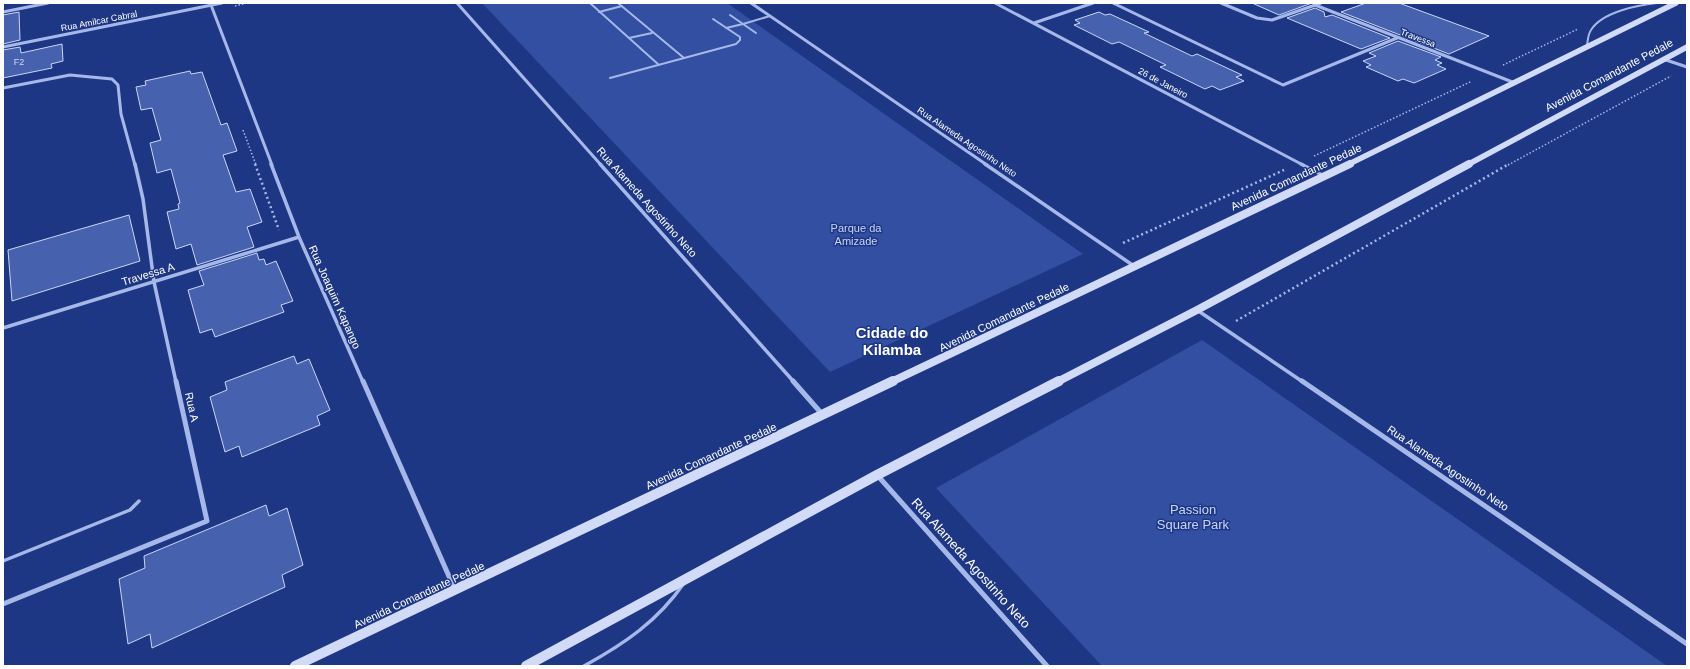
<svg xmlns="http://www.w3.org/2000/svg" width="1690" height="669" viewBox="0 0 1690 669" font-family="Helvetica,sans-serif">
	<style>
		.green { fill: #324fa2 }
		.building { fill: #4661ae; stroke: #cad6f7 }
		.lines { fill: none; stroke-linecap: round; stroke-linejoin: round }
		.path-far1 { stroke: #a6b8ea; stroke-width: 1.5; stroke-dasharray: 1.5 2; stroke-linecap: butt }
		.path { stroke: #a6b8ea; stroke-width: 2.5; stroke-dasharray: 2 3; stroke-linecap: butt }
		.lane-far1 { stroke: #a6b8ea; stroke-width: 2 }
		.lane { stroke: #a6b8ea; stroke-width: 3.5 }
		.street-far2 { stroke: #a6b8ea; stroke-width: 3 }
		.street-far1 { stroke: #a6b8ea; stroke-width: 3.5 }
		.street { stroke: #a6b8ea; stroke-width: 5 }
		.secondary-far2 { stroke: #d1dbf8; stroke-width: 5.5 }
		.secondary-far1 { stroke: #d1dbf8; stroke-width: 8 }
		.secondary { stroke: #d1dbf8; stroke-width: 10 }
		.labels { text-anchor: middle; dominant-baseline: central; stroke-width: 3; stroke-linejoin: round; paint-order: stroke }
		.far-street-label { font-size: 9px; fill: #fff; stroke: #1e3785 }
		.number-label { font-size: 9px; fill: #d1d8eb }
		.street-label { font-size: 11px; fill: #fff; stroke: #1e3785 }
		.park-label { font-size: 11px; fill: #cad6f7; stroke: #1e3785 }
		.near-park-label { font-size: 13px; fill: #cad6f7; stroke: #1e3785 }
		.near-street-label { font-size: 13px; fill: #fff; stroke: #1e3785 }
		.district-label { font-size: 15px; font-weight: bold; fill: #fff; stroke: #1e3785 }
	</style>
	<rect width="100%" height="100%" fill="#1e3785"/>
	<path class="green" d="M482,3H727L1083,254L830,372Z
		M1202,340L1667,666H1102L936,488Z"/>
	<path class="building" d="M1252,3H1312L1279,15Z
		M1366,3H1399L1489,36L1449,54L1341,12Z
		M1315,8L1324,12L1325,17L1332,15L1390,38L1361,49L1287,18Z
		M19,12L20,40L3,44V15Z
		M1099,12L1105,15L1110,14L1149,32L1144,33L1192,56L1197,54L1242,75L1236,77L1244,81L1220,90L1212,86L1205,89L1160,67L1166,65L1119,42L1112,44L1074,25L1080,23L1075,20Z
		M1398,41L1441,57L1435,60L1442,63L1437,65L1446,69L1414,83L1403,79L1398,81L1366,67L1371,65L1363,61L1376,56L1369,53Z
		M62,44L63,61L51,64L52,68L3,78V50L20,47L21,53Z
		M190,71L191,74L202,72L221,125L227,123L237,151L223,155L236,192L250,189L262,222L247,227L254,247L197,265L191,244L176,249L167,212L179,209L178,204L180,203L171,169L157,173L150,143L161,140L152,108L141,110L136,87L146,85L145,81Z
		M129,215L140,261L12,301L8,250Z
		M257,253L259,260L264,259L266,265L276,261L293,301L281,305L284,312L215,337L212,329L200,333L188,290L204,285L199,271Z
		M294,356L297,364L309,359L330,410L317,416L320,425L242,457L239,446L225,452L210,397L227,390L225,382Z
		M266,505L269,516L287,508L303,565L282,575L285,587L152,648L150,634L128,644L119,579L145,568L144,556Z"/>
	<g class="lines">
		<path class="path-far1" d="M235,6L247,3
			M1503,65L1578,29
			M243,130L256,165
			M1314,156L1472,81
			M1508,165L1671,76"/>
		<path class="path" d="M255,164L279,230
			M1123,243L1284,170
			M1236,321L1509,164"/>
		<path class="lane-far1" d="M590,3L659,65
			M618,3L684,58
			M599,12L622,6
			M730,15L743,24L770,16
			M726,28L743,24L756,33
			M629,38L652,33
			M1587,45C1588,40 1588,34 1591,30C1602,12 1638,5 1657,3
			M610,78L736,44L740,40V37L713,19"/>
		<path class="lane" d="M3,561L130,510L139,501
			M584,666C624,644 658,621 684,583"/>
		<path class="street-far2" d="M457,3L601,165
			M751,3L987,165
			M995,3L1303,165
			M1113,3L1283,85L1397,38
			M1221,3L1257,18L1272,20L1321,3
			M211,5L272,165
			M1315,5L1515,83
			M3,12L48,3
			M1034,23L1093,3
			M3,47L222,3
			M1663,59L1687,67
			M3,88L70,75L112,79L118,85L121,114L135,165"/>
		<path class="street-far1" d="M135,164L143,199L154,282L176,382
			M271,164L299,237L363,382
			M600,164L794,382
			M985,164L1134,266
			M1301,164L1324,176
			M1197,310L1303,382
			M3,328L299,237"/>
		<path class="street" d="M363,381L455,590
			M793,381L822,414
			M1302,381L1687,644
			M878,476L1047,666
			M3,604L207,521L176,381"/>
		<path class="secondary-far2" d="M1347,165L1676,3
			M1467,165L1687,47"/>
		<path class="secondary-far1" d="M891,382L1350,164
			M1057,382L1197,310L1469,164"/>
		<path class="secondary" d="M295,666L893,381
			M526,666L877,475L1059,381"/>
	</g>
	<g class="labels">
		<g class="far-street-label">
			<text transform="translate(99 21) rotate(-11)">Rua Amilcar Cabral</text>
			<text transform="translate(1418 38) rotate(21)">Travessa</text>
			<text transform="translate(1163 83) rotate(28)">26 de Janeiro</text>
			<text transform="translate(967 142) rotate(34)">Rua Alameda Agostinho Neto</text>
		</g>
		<g class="number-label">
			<text x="19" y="62">F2</text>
		</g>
		<g class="street-label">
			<text transform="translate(1609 75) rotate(-28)">Avenida Comandante Pedale</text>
			<text transform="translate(1296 177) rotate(-25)">Avenida Comandante Pedale</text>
			<text transform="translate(647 202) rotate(48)">Rua Alameda Agostinho Neto</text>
			<text transform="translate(148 274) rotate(-17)">Travessa A</text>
			<text transform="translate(335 297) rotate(66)">Rua Joaquim Kapango</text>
			<text transform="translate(1004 317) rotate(-26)">Avenida Comandante Pedale</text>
			<text transform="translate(192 407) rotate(77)">Rua A</text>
			<text transform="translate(711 456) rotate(-25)">Avenida Comandante Pedale</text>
			<text transform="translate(1448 468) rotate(34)">Rua Alameda Agostinho Neto</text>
			<text transform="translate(419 595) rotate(-25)">Avenida Comandante Pedale</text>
		</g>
		<g class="park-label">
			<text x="856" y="228">Parque da<tspan x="856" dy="13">Amizade</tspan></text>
		</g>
		<g class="near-park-label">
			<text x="1193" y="509">Passion<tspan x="1193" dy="15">Square Park</tspan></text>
		</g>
		<g class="near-street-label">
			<text transform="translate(971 563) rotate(48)">Rua Alameda Agostinho Neto</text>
		</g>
		<g class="district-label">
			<text x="892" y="332">Cidade do<tspan x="892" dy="17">Kilamba</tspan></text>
		</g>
	</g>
	<rect width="1690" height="669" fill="none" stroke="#ffffff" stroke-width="8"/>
</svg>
